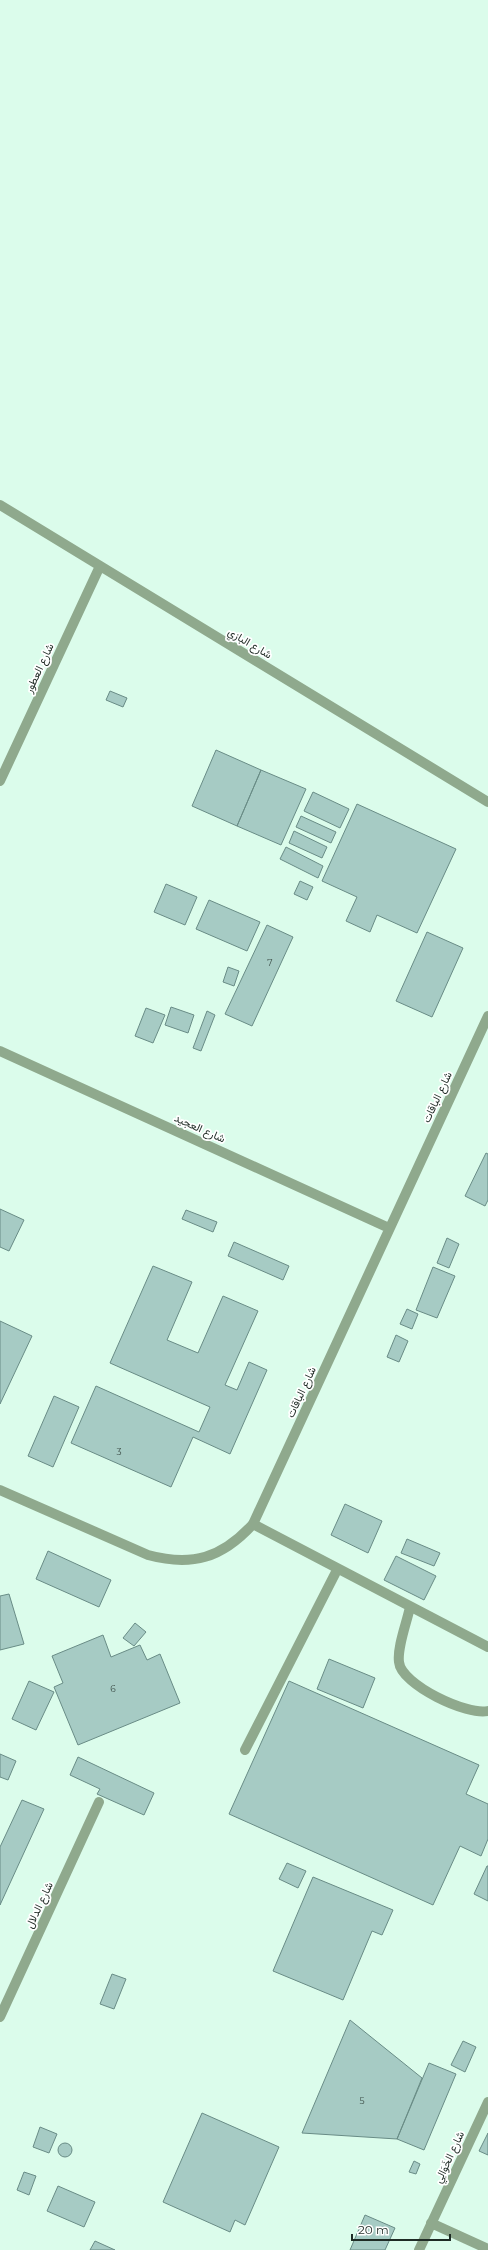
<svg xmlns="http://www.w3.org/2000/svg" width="488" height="2250" viewBox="0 0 488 2250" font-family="Montserrat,Vazirmatn,sans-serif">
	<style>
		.building { fill: #a6cbc4; stroke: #698c86 }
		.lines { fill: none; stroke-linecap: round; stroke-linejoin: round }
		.lane { stroke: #8fa98d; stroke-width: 10 }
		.street { stroke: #8fa98d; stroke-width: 10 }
		.labels { text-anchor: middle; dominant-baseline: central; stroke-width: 3.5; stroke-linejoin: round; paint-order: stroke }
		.number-label { font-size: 9px; fill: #41534d }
		.street-label { font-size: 11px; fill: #1f2b25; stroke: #fff }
	</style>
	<rect width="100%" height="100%" fill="#dbfceb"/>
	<path class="building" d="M110,691L127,698L123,707L106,700Z
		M216,750L261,770L237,826L192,806Z
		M261,770L306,789L281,845L237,826Z
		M313,792L349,809L340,828L304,811Z
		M357,804L456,849L417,933L377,915L370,932L346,921L357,897L322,881Z
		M301,816L336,832L331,843L296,827Z
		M294,831L327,847L322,858L289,843Z
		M286,847L323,866L318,878L280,859Z
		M300,881L313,887L307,900L294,894Z
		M166,884L197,897L185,925L154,912Z
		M209,900L260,922L247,951L196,929Z
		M267,925L293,937L252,1026L225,1014Z
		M427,932L463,948L432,1017L396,1001Z
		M228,967L239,971L234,986L223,982Z
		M171,1007L194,1015L188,1033L165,1025Z
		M146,1008L165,1015L153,1043L135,1036Z
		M207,1011L215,1015L201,1051L193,1048Z
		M486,1153L488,1154V1200L485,1206L465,1196Z
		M0,1209L24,1220L9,1251L0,1247Z
		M186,1210L217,1222L213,1232L182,1219Z
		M447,1238L459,1244L449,1268L437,1263Z
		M234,1242L289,1266L283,1280L228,1256Z
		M153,1266L192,1282L167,1340L198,1353L223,1296L258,1311L225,1385L237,1390L249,1362L267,1370L230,1454L193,1437L171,1487L71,1443L96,1386L199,1432L210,1407L110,1363Z
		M433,1267L455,1276L437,1318L416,1310Z
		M407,1309L418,1314L412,1329L400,1324Z
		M0,1321L32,1336L0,1404Z
		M396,1335L408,1341L399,1362L387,1357Z
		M54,1396L79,1407L53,1467L28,1456Z
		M345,1504L382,1521L368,1553L331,1535Z
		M407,1539L440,1553L434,1566L401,1553Z
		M48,1551L111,1580L99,1607L36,1579Z
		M396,1556L436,1576L424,1600L384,1580Z
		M9,1594L24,1644L0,1650V1596Z
		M135,1623L146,1632L134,1646L123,1638Z
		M103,1635L111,1657L140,1645L147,1660L160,1654L180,1703L78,1745L54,1687L63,1683L52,1656Z
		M329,1659L375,1678L363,1708L317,1689Z
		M29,1681L54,1692L36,1730L12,1719Z
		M289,1681L479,1765L466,1794L488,1804V1839L481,1856L460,1846L433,1905L229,1814Z
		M0,1754L16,1761L8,1780L0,1777Z
		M78,1757L154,1793L144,1815L97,1794L100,1789L70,1775Z
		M22,1800L44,1809L0,1905V1847Z
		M287,1863L306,1871L298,1888L279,1879Z
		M487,1866H488V1901L474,1894Z
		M313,1877L393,1910L382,1935L372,1931L343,2000L273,1971Z
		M112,1974L126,1979L114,2009L100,2004Z
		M350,2020L422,2078L397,2139L302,2133Z
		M463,2041L476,2047L465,2072L451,2065Z
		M429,2063L456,2074L424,2150L397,2139Z
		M202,2113L279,2147L245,2225L235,2220L230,2232L163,2202Z
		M40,2127L57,2134L49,2153L33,2147Z
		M488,2133V2155L479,2151Z
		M58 2150a7 7 0 1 1 14 0a7 7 0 1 1-14 0Z
		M414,2161L420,2164L416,2174L409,2172Z
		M24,2172L36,2176L29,2195L17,2190Z
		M58,2186L95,2202L84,2227L47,2211Z
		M365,2215L395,2228L385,2250H350Z
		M95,2241L115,2250H90Z"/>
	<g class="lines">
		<path class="lane" d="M253,1524L488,1647
			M410,1607C407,1622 397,1647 399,1662C401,1685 468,1716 488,1711
			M245,1750L337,1570"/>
		<path class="street" d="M0,505L488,802
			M0,781L100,566
			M0,1051L389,1228
			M0,1490L148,1555C192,1567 222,1558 253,1524L488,1016
			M0,2017L99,1802
			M431,2223L488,2249
			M419,2250L488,2102"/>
	</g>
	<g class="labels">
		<g class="number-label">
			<text x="270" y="962">7</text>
			<text x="119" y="1451">3</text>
			<text x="113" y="1688">6</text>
			<text x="362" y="2100">5</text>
		</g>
		<g class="street-label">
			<text transform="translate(250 643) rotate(31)">شارع البازي</text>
			<text transform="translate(39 668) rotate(-65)">شارع العطور</text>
			<text transform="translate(437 1097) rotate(-65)">شارع الباقات</text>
			<text transform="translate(200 1128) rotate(24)">شارع العجيد</text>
			<text transform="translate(301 1392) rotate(-65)">شارع الباقات</text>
			<text transform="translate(39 1905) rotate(-65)">شارع الدلال</text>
			<text transform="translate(449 2157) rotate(-65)">شارع الخَوَالِي</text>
		</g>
	</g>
	<path d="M352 2234v6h98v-6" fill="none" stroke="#1f2b25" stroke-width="2"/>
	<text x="358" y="2234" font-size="12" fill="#1f2b25" stroke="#ffffff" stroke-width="3" paint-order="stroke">20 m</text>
</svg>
